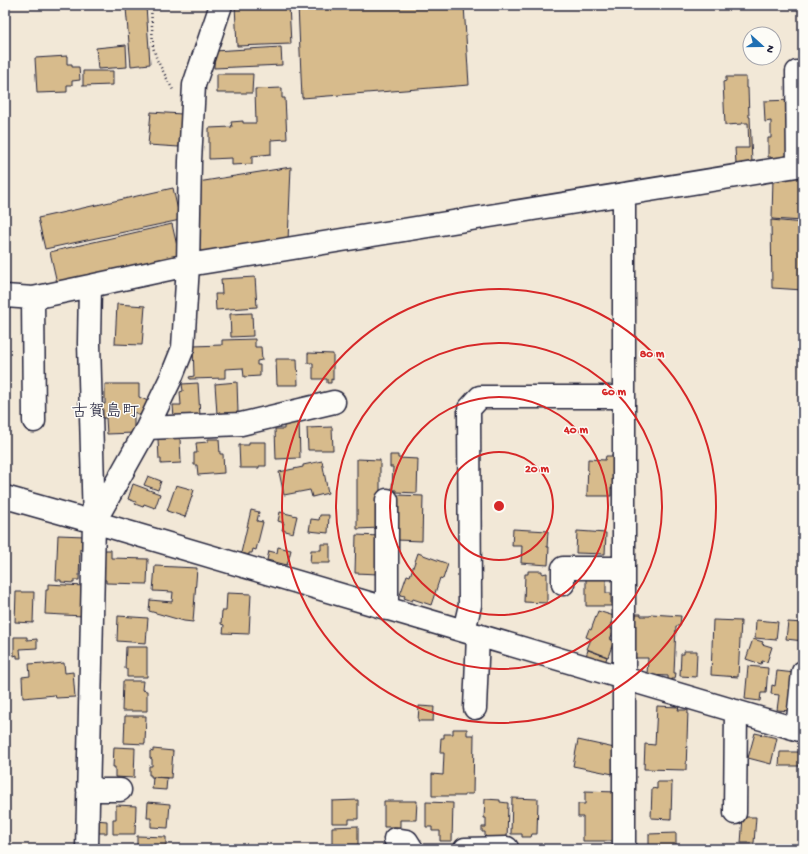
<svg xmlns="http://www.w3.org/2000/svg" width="808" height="854" viewBox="0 0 808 854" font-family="'Gochi Hand','Klee One',sans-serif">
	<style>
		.building { fill: #d7bb8c; stroke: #22223b }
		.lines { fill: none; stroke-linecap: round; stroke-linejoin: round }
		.minor-casing { stroke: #22223b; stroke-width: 25 }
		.path { stroke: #22223b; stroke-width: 2.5; stroke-dasharray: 1 3; stroke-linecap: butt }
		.minor { stroke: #fdfcf7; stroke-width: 22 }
		.ring { fill: none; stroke: #d62828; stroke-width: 2 }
		.labels { text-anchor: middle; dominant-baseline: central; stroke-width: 3; stroke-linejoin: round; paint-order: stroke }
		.quarter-label { font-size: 17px; fill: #22223b; stroke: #fdfcf7 }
		.centre { fill: #d62828; stroke: #fdfcf7; stroke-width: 2 }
		.ring-label { font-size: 12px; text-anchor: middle; font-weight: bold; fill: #d62828; stroke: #fdfcf7; stroke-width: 3; stroke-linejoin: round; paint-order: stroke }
	</style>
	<rect width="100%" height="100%" fill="#f2e8d7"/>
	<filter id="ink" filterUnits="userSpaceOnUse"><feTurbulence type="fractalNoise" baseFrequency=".025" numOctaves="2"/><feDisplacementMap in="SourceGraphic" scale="8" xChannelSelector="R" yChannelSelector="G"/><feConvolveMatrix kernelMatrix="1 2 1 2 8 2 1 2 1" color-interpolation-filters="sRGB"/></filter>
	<g filter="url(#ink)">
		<path class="building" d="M235,5H289L291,44L237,46Z
			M298,5H464L469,85L302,98Z
			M146,6L150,64L131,66L126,8Z
			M126,45L127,67L98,69L96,48Z
			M281,47L282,65L214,68V51Z
			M67,56V64H72V67H79L80,80L72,81V85H67V92L37,93L35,58Z
			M83,71H113V85L83,86Z
			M217,74H253L252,93H217Z
			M726,77H746V88H748L749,117H750L752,163L736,164L735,148H749L748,123H742V124L725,125L723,82L726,81Z
			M282,88V98H285L287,139L271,140V154L252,156V164L232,165V158L209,159V128L232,127L231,122L243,121V123H256L255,89Z
			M792,100L794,156L772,162L771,157H768V138H771V121L765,122L764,101Z
			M151,112L182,114L179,147L148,145Z
			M291,167L288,241L195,256L198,182Z
			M803,174V221L772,219L773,176Z
			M173,188L180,220L45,249L38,218Z
			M771,220L803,223V290L772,288Z
			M172,224L179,255L57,283L50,252Z
			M255,277L257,307L216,310L215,294H222L221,279Z
			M117,304L145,306L142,345L115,344Z
			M252,313L253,336L231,337L230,314Z
			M255,339V347H261L262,360L257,361V365H260V376L244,377L243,368L225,369V378L190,379L189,377L194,376L193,346L222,345V340Z
			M308,353L333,354V380L331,379V383H327V379H313V363H308Z
			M276,359H297L298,385H277Z
			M237,382L238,413H234V416H226V414H217L215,384Z
			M198,383L200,416L174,418L173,405H181L180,392L183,391L182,384Z
			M105,384H139V397L150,402L144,417L134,412V433L107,434L106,418H98V404H105Z
			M299,421L300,458L276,459L275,429H284V422Z
			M332,427L333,450H308L307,428Z
			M180,438L181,463L161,464V459H159L158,439Z
			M208,439H219L220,454H223L224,473L198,475L197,465H194V453H197L196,443L208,442Z
			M249,442H266V466H259V468H240L239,445H249Z
			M390,455H398V458L418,459L417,493L396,492V490H392L393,467H390Z
			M606,456H616L615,488H611V496H587L588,459L605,460Z
			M357,459L380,460V528L357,529Z
			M322,461L328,493L312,497L310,490L284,495L279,472L303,467V465Z
			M148,476L161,481L158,490L144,485Z
			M133,484L160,494L155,508L144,504L143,507L135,504L136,502L128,499Z
			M176,485L194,490L185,517L167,511Z
			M398,495L423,496L422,541L396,540Z
			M251,510L259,512L257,521L263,522L256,550L253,549L252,553H249V555L241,553Z
			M280,512L297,516L293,533L282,530L284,523L278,521Z
			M320,515H329L328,533L309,531L311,519L319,520Z
			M513,529L548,531L547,547H549L548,565L521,563L522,546H512Z
			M577,531L606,533L605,554L576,553Z
			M58,535L85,536V549H80L79,580H74V583L61,582V580H56Z
			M356,535L380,536L378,574L355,573Z
			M321,544H330V563H310L311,550H321Z
			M278,547L291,550L287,565L267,560L269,551L277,553Z
			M102,550H111V558L148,559L147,584L106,583V580L101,579Z
			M418,553L448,564L443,579L440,578L431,605L413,599L412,601L404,598L405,596L400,595L407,575L410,576Z
			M155,566L197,568L193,622L184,621L149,611L150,600L172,602L173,592L153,591Z
			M528,571H542V574L547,573V603L524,602L525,574H528Z
			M586,576L606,577V593H611V606H586Z
			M48,584L84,586L83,616L45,614L46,590H48Z
			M16,592H34L33,623L15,622Z
			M227,593L251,594L249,634L223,633L224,625L221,624L222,611H226Z
			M598,611L614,616L609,628L614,630L610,639L614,640L608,657L587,649L591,639L586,637L589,629L591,630Z
			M636,614H641V616H650L651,614L681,616L680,626H676L674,673H676L675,679H671V680H668V676L647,675L648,658H631L633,617H636Z
			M118,616L148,618L146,643L117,641Z
			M713,620L741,621L738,677L711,675Z
			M756,620L778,622L776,640L755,638Z
			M788,622L803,623V641L786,639Z
			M14,637H27V640L37,639V648L20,649L21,658H17V655L14,656Z
			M753,639L763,642L762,644L772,647L767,662L762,661L761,664L746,659Z
			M126,647H147V677H127V669H125Z
			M588,650L607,657L605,663L586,656Z
			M684,651H697L696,677L680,676L681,654H684Z
			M44,663V665L64,663L65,673L73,672L75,697L56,698L55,695L23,698L22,677L30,676L29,664Z
			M748,666L768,668L766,693H761L760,701L745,699Z
			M777,671L795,673L791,711L777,710L779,695L771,694L772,685L775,686Z
			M123,681H143L142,690L147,691V711H122Z
			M419,706L434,707L433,721H418Z
			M657,706L679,707L678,710H688L686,770L644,769L645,744L655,745Z
			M125,716H146L145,744L124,743Z
			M453,729H467V735H474L473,794H465V796H432V774L443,775L444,753H440L441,738H444V734H453Z
			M755,733L777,738L771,764L748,758Z
			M578,740L619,749L613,774L573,766Z
			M114,747L135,748L134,778L115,777V767H113Z
			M802,748H803V766H779L780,752H801Z
			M153,749L173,751L171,778L151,777V775H149V766H152V759L150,758V751L153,752Z
			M153,777L167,778L166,790L152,789Z
			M657,782H672L671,819L651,818L652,788L657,789Z
			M585,791L616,792L615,841H583V817H578V804H585Z
			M512,798L538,799L537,834H532L531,837H522V834H511Z
			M485,799L500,800V802L508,803L507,842L485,841V832H482V827H486V818H484Z
			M358,800V819H349V823H332V801Z
			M384,801H417L416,820H400V827H384Z
			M148,802L170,804L168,828L151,827V818H147Z
			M426,802L453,803L452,841H440V831H432V827H426Z
			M116,805L136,806L135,834H113V819H116Z
			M743,817H756L754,843H741Z
			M95,820L107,821V833H95Z
			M358,826V845H349V849H332V827Z
			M676,833V849H649V834Z
			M137,836L166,837V849H137Z"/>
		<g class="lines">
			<defs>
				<path id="minor" d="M797,72L798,166
					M624,194V849
					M5,296L33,298
					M34,421L33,298L90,286
					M147,428L241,424L334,402
					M5,497L94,522L803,731
					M95,521L147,428L171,378L183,348L188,265L190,161L194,85L221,5
					M563,584V568H624
					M387,609V500
					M464,631L470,605L469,409L480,397H615
					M475,708L478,635
					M797,729L803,672
					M88,790H120
					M735,813L736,711
					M395,839L407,841L412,849
					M87,849L94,522L89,343L90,286L188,265L803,165
					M465,849L507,848"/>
			</defs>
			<use href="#minor" class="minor-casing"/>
			<path class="path" d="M151,5L153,47L157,60L173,90"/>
			<use href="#minor" class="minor"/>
		</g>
	</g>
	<g class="ring">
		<circle cx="499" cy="506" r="54"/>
		<circle cx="499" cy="506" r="109"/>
		<circle cx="499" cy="506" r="163"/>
		<circle cx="499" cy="506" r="217"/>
	</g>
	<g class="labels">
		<g class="quarter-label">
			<text x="105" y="413">古賀島町</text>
		</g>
	</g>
	<circle cx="499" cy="506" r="6" class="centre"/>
	<g class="ring-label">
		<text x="652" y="357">80 m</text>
		<text x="614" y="395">60 m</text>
		<text x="576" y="433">40 m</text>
		<text x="537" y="472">20 m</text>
	</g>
	<rect width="808" height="854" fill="none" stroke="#fdfcf7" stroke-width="20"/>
	<rect x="10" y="10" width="788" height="834" fill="none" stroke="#22223b" stroke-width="1.5" filter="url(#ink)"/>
	<g transform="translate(762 46) rotate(111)"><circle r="19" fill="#fdfcf7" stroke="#a5a5ac"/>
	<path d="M0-3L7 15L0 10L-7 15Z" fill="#1f6fb2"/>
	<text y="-6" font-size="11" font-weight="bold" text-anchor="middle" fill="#22223b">N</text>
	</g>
</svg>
